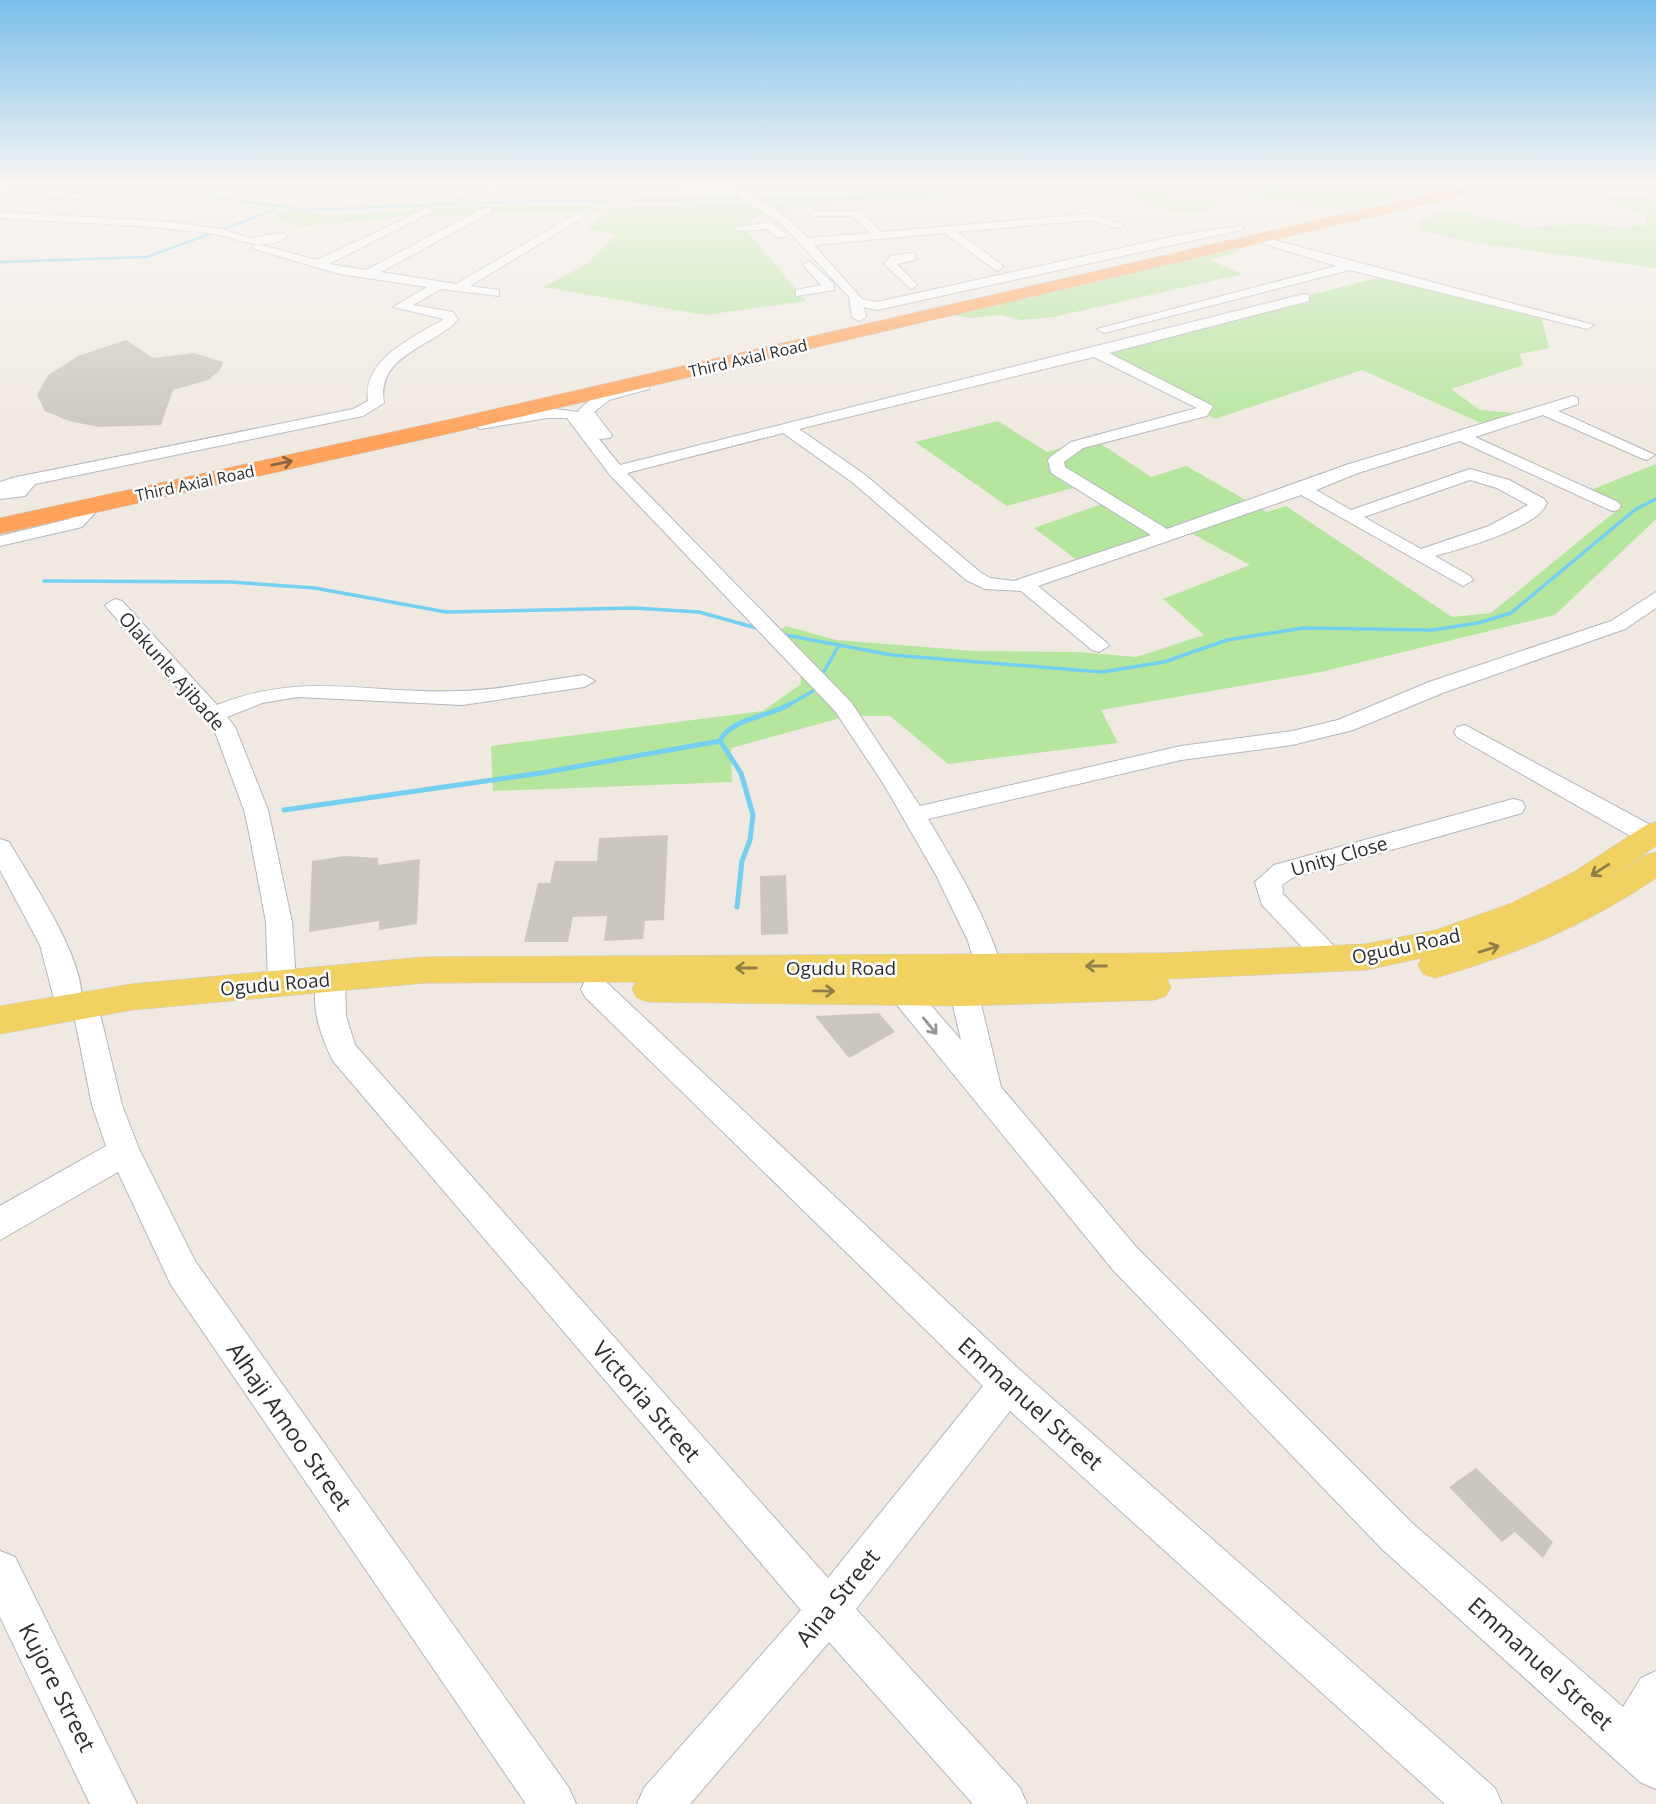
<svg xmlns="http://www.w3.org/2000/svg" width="1656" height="1804" viewBox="0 0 1656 1804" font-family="'Open Sans',sans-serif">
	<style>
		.green { fill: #b6e59e }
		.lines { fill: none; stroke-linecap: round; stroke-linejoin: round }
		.stream-far2 { stroke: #75cff0; stroke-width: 2.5 }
		.stream-far1 { stroke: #75cff0; stroke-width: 3.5 }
		.stream { stroke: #75cff0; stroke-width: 5 }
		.building { fill: #cbc7bf }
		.minor-casing { stroke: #b4b7c1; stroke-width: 2 }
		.major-casing { stroke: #c9c9c9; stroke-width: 1 }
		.highway-casing { stroke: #c9c9c9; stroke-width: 1 }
		.minor { fill: #fff; fill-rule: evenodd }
		.major { fill: #f2d163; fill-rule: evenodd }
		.highway { fill: #ffa35c; fill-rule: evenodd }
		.oneway { stroke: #8c6343 }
		.oneway2 { stroke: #908048 }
		.oneway3 { stroke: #969696 }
		.labels { text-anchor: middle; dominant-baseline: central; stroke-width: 5; stroke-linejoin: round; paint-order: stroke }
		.far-street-label { font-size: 16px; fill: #2e2e2e; stroke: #fff }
		.street-label { font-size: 19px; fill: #2e2e2e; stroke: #fff }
		.near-street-label { font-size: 23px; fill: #2e2e2e; stroke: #fff }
	</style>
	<rect width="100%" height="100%" fill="#efe9e1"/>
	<path class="green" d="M1052,184H1293L1330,189L1336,184H1459L1353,209L1196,193L1162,194L1219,203C1211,207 1202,213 1193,213C1159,213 1100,180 1069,198L1051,194L791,205L787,211L767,212L743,226L806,301L705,315L543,287L585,265L618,234L587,229L610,210L399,217L299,227L276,219L281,211L304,210L327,216L481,205L612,208L790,202L902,189L944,196L983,197Z
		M1607,197L1656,198V268L1470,242L1419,229L1420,220L1450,209L1527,227L1579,224L1629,227L1647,224L1645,214L1611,203Z
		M1238,249L1242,251L1209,260L1243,274L1053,317L1021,320L1002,315L969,318L954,315Z
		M1377,278L1541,316L1549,348L1520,354L1523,365L1451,389L1480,410L1527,414L1490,427L1362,370L1215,419L1098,349Z
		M998,421L1047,452L1092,438L1151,477L1186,466L1267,512L1286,506L1452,617L1491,613L1622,506L1588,491L1656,464V519L1555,615L1321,672L1101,710L1118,743L948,764L890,716H848L731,748L732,782L493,791L491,746L763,711L801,684L799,654L767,639L786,626L836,640L975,651L1079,652L1136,657L1204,635L1163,599L1250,565L1191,533L1085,566L1034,528L1102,504L1073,488L1007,506L915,442Z"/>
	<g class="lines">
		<path class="stream-far2" d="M114,184L308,210L509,202L858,197L1067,184
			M410,184L457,196L470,203
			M1240,184L1298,189L1330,184
			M0,262L147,257L275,210"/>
		<path class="stream-far1" d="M44,581L231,582L315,588L446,612L634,608L699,612L760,629
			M780,634L892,655L1102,672L1164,662L1227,640L1303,628L1432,630L1478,623L1511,613L1636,509L1656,499
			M787,706L813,691L839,645"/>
		<path class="stream" d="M284,810L541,773L720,741
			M737,907L742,861L750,840L753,815L741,773L720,741C730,718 770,717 790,704"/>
	</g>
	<path class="building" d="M126,340L153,358L194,353L223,362L220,370L208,380L173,390L161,425L99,427L69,421L45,411L37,395L48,375L78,356Z
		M668,835L664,920L645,921L643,939L604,941L607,916L573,917L568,942H524L538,883H550L555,861H597L599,838Z
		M345,856L378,858V865L420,859L417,924L379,930V921L309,932L312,861Z
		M786,875L788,934L761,935L760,876Z
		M879,1013L895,1032L849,1058L815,1016Z
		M1476,1468L1553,1542L1543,1558L1515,1532L1502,1542L1449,1487Z"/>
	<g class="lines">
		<defs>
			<path id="minor" d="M228,184H246L216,193L211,190Z
				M318,184H336L265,203L260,200Z
				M404,184H422L373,198L368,195Z
				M494,184H508L483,197L474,195Z
				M576,184H601L565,192L560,189Z
				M719,184C746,184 789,218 808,238L870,233L853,216H812L810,214L816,211H860L882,232L1090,214L1124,225L1118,228L1090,220L957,232L1001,264L1003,267L997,271L944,233L814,245L862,299L877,302L1180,235L1239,226L1245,229L877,310L864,307L866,317L859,321L852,317L849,297L782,224L730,192L646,195L641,192L646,189L720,186Z
				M799,184H810L814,188L805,190Z
				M0,187L113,196L118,199L113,202L0,193Z
				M427,208L436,210L329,264L366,270L483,208H491V212L381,272L456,284L579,212L589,214L470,286L499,290V296L441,289L413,305L453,312L458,320C432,347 376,355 384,403L363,416L35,484L25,496L0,499V482L12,478L353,409L368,401C362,359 414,337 444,319L393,307L427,287L339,274L251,248L257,244L317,260Z
				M0,212L171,222L222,229L250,238L281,233L287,236C263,254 239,238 215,234C144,224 72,223 0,218Z
				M770,222L785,233V237H777L767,229L739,231L733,228Z
				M1259,236L1594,325L1587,329L1350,270L1104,333L1097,329L1336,266L1255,241L1253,239Z
				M911,253L915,254V260L897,264L917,285L911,289L884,264L891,256Z
				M809,261L834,284V290L796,296V290L821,285L803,265Z
				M1304,294L1309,295V301L1109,353L1213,406L1207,416L1083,448L1064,462L1065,467L1167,529L1346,465L1573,396L1578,398V404L1558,411L1655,455L1647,460L1641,458L1543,415L1475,437L1618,502L1621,506L1618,510L1612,511L1460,441L1358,473L1316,490L1351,510L1470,469L1509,480L1544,499L1547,503C1538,528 1460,549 1435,556L1470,576L1473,580L1463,586L1301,495L1038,586L1106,642L1109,646L1099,652L1092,650L1021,591L985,589L966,580L852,482L783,433L627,473L851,702L920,806L1181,746L1292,731L1338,720L1429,682L1611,621L1656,592V608L1625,629L1445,692L1353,730L1292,745L1181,760L928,819C962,876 990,922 1008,987L1004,995L994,998L984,995L968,941L936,875L883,783L835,711L610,475L567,418H547L480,429L472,424L480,419L547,408L578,412C590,395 629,378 649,383V389L609,400L594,412L612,435L610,438L599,439L620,465ZM1094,357L1197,408L1071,442L1050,457L1048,460L1051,473L1151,535L1014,581L990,578L980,572L864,474L799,429ZM1470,480L1497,488L1528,505L1489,526L1421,549L1364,517Z
				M93,500L102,505L82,527L0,546V536L70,519L87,501Z
				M115,599L122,601L217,705C305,670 372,695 461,691C502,690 544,680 584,675L595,681L584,687L462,705L297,697L262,703L227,717L235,727L268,810L292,922L296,982L292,990L282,993L272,990L268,982L266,922L249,832L244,810L214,729L108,609L105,605Z
				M1465,725L1656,828V843L1641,842L1457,737L1454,732L1457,727Z
				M1513,799L1522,801L1525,807L1522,813L1292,878L1282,885L1283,894L1341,953L1345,960L1341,967L1331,971L1321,967L1262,905L1255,882L1274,865Z
				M0,839L9,842C31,880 90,965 81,1008L87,1006L97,1010L101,1018L122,1105L139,1149L195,1261L569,1788L576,1804H526L171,1285L118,1172L0,1240V1206L106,1146L92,1105L74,1015L68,1017L58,1014L40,945L0,870Z
				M959,960L969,963L973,971L1001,1087L1137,1248L1411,1522L1623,1707L1641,1678L1656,1671V1789L1640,1782L1383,1550L1113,1270L893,1000L883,974L887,966L897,963L907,966L915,987L961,1040L945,971L949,963Z
				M331,968L341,971L345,979L346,1016L355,1045L828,1578L983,1386L585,997L581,989L585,981L595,978L605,981L1021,1371L1495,1788L1502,1804H1445L1010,1411L856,1609L1020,1788L1027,1804H973L829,1642L690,1804H637L644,1788L801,1610L333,1061C320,1035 307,998 321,971Z
				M0,1551L15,1557L137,1804H90L0,1617Z"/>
			<path id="major" d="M1656,822V846L1609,879L1645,855L1656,852V878C1587,925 1515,955 1435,978L1423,974L1418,965L1422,958L1366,970L1167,979L1171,987L1166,996L1154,1000L962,1006L649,1002L637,998L632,989L636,982L424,983L132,1010L0,1034V1006L132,984L424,957L1168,953L1366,944L1436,930L1512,903L1574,872L1646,825Z"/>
			<path id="highway" d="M1475,184H1501L1494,188L456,432L0,534V518L456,418Z"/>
		</defs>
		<use href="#minor" class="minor-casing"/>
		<use href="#major" class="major-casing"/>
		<use href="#highway" class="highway-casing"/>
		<use href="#minor" class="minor"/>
		<use href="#major" class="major"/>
		<use href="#highway" class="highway"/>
	</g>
	<defs><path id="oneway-shaft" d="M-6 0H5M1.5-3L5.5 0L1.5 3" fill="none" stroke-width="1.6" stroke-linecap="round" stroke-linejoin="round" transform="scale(1.75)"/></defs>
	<use class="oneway" href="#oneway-shaft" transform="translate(282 463) rotate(-12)"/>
	<g class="oneway2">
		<use href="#oneway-shaft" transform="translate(1600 870) rotate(147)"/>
		<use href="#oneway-shaft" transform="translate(1489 949) rotate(-17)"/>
		<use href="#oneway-shaft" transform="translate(1096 966) rotate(180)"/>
		<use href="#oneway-shaft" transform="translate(746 968) rotate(-180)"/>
		<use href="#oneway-shaft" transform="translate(824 991) rotate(1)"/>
	</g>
	<use class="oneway3" href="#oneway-shaft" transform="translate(930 1026) rotate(51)"/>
	<linearGradient id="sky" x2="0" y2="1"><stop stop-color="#7abfeb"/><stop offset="0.42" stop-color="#f8f5f2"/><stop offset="1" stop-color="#f8f5f2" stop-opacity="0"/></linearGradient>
	<rect width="1656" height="437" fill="url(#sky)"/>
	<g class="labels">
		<g class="far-street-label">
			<text transform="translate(748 358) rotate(-13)">Third Axial Road</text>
			<text transform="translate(195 483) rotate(-12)">Third Axial Road</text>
		</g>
		<g class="street-label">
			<text transform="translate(172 671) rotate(49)">Olakunle Ajibade</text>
			<text transform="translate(1339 856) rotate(-16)">Unity Close</text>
			<text transform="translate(1406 946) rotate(-12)">Ogudu Road</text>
			<text x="841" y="968">Ogudu Road</text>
			<text transform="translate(275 984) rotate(-5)">Ogudu Road</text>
		</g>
		<g class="near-street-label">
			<text transform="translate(647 1401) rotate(49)">Victoria Street</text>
			<text transform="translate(1031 1403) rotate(42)">Emmanuel Street</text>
			<text transform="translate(290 1426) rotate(55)">Alhaji Amoo Street</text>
			<text transform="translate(837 1597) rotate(-51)">Aina Street</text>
			<text transform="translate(1541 1663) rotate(42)">Emmanuel Street</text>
			<text transform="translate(58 1687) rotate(63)">Kujore Street</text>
		</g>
	</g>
</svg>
